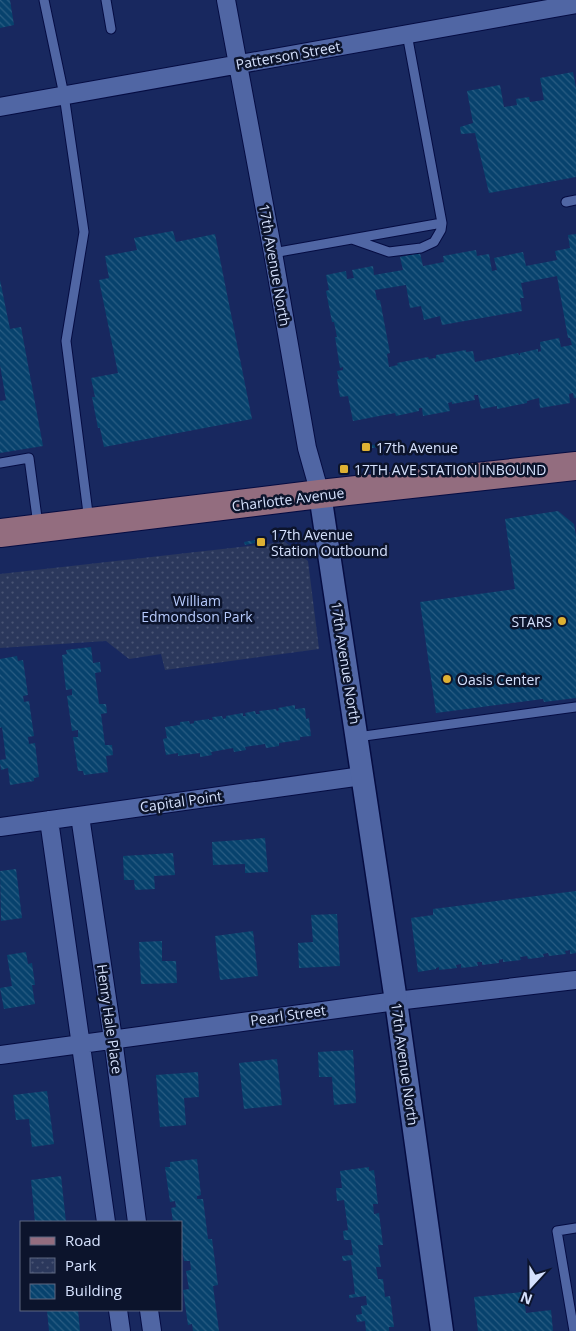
<svg xmlns="http://www.w3.org/2000/svg" width="576" height="1331" viewBox="0 0 576 1331" font-family="'Open Sans',sans-serif">
	<style>
		.park { fill: url(#park-dots) }
		.building { fill: url(#building-back-hatch); fill-rule: evenodd }
		.lines { fill: none; stroke-linecap: round; stroke-linejoin: round }
		.service-casing { stroke: #050c42; stroke-width: 11 }
		.minor-casing { stroke: #050c42; stroke-width: 20 }
		.tertiary-casing { stroke: #050c42; stroke-width: 25 }
		.primary-casing { stroke: #050c42; stroke-width: 30 }
		.service { stroke: #5066a4; stroke-width: 9 }
		.minor { stroke: #5066a4; stroke-width: 18 }
		.tertiary { stroke: #5066a4; stroke-width: 22 }
		.primary { stroke: #936d7f; stroke-width: 28 }
		.poi-dot { fill: #deb133; stroke: #0c142c; stroke-width: 2 }
		.labels { text-anchor: middle; dominant-baseline: central; stroke-width: 5; stroke-linejoin: round; paint-order: stroke }
		.street-label { font-size: 14px; fill: #d5e1fd; stroke: #0c142c }
		.poi-label { font-size: 14px; fill: #d5e1fd; stroke: #0c142c; text-anchor: start }
		.park-label { font-size: 14px; fill: #b7cbfd; stroke: #0c142c }
	</style>
	<defs>
		<pattern id="park-dots" width="8" height="8" patternUnits="userSpaceOnUse" patternTransform="scale(1.25)"><rect width="8" height="8" fill="#2b385c"/><path d="M2 2h.1M6 6h.1" fill="none" stroke="#495474" stroke-width="1.8" stroke-linecap="round"/></pattern>
		<pattern id="building-back-hatch" width="6" height="6" patternUnits="userSpaceOnUse" patternTransform="scale(1.25)"><rect width="6" height="6" fill="#07426d"/><path d="M-1 5l2 2M0 0l6 6M5-1l2 2" fill="none" stroke="#2a5d83"/></pattern>
	</defs>
	<rect width="100%" height="100%" fill="#18285f"/>
	<path class="park" d="M285,542L308,561L319,649L165,670L161,654L129,659L106,641L0,648V574Z"/>
	<path class="building" d="M0,0H10L14,25L0,28Z
		M573,72L576,88V177L489,193L475,133L461,134L460,127L473,123L467,91L500,85L504,107L517,105L516,99L529,97L530,102L544,100L540,78Z
		M173,231L176,242L215,234L252,419L104,447L100,428H98L92,397H95L91,378L118,373L99,280L109,278L105,256L137,250L134,238Z
		M576,234V398H574L573,393L569,394L570,403L540,408L539,398L527,401V403L497,409V406L481,409L478,395H474L475,400L452,404V402L448,403L450,411L423,416L422,408H419V411L396,416L395,413L353,421L348,396L340,397L337,379H339L337,371L343,370V367L340,368L335,337H337L334,322H332L326,291L329,290L326,275L346,271L347,279L354,278L352,270L373,266L374,275L403,270L400,257L420,253L423,266L444,262L443,256L476,250L477,256L489,254L492,271L497,270L494,258L523,252L526,266L557,260L555,251L570,248L568,235ZM557,276L568,338H570L572,345L561,347L559,338L540,342L541,351L538,352V349L520,353V355H519L518,353L475,362L473,351L466,352V350L436,355V358L429,359L428,357L397,363L398,365L389,367L387,354L390,353L380,300H377L375,290L406,285L410,308L421,306L424,320L440,316L442,325L522,311L520,298H524L521,283Z
		M0,280L10,329L21,327L43,446L0,453V401L6,400L0,365Z
		M382,444L383,447L372,448V445Z
		M558,511L574,524L576,536V698L544,702L543,699L436,713L420,602L515,589L505,519Z
		M255,540V543L245,545L244,542Z
		M91,647L93,663L100,662L101,672L95,673L99,704H106L107,713L101,714L105,745H112L113,755L106,756L108,772L84,775L83,771H78L73,737H78V730L72,731L67,696L72,695V689L66,690L62,655L67,654L66,650Z
		M17,656L18,661L23,660L28,695L23,696L24,702L29,701L34,736L28,737L29,744L35,743L39,777L34,778V781L10,785L8,768L1,770L0,763V760L6,759L2,727L0,728V659Z
		M295,705V709L305,708L306,719L309,718L311,736L300,737V740L279,743V746L266,748L265,744L245,747L246,750L234,752L233,748L211,752L212,755L200,757V753L178,756V753L166,755L163,739L167,738L165,727L180,725V722L189,721L190,724L194,723V721L209,719V720H213L212,717L222,716L223,719L226,718V716L243,713V716H246L245,713L255,711L256,714H260L259,711L276,709L277,711L279,710L278,708Z
		M265,838L268,872L245,873V864L213,865L212,842Z
		M173,853L175,875L154,876L155,889L135,890L134,880H124L123,856Z
		M16,869L22,918L1,921L0,871Z
		M576,891V953L570,954V950L565,951L566,954L549,956L548,953L543,954L544,957L528,959L527,956L520,957L521,960L503,962V959L499,960V963L482,965V962H477L478,966L461,968V964L456,965L457,968L439,970V967L436,968V969L418,972L411,918L433,915V909Z
		M337,914L340,966L299,968L298,943L313,942L311,915Z
		M253,931L258,976L220,980L215,936Z
		M162,941V961H176L177,983L141,984L139,942Z
		M26,952L28,964L32,963L35,985H32L35,1004L4,1009L0,988L12,986L7,955Z
		M353,1050L356,1103L334,1105L332,1077H319L318,1052Z
		M277,1059L282,1105L244,1109L239,1063Z
		M198,1072L199,1097L184,1098L186,1125L160,1127L156,1075Z
		M47,1091L54,1144L32,1147L29,1119L16,1120L13,1095Z
		M197,1159L201,1195L197,1196V1199H203L208,1239H212L218,1285L213,1286L219,1331H193L192,1324L188,1325L183,1290L189,1289L186,1271L191,1270L190,1261H184L181,1243V1222H173L171,1208L176,1207L175,1201L170,1202L165,1167H170V1162Z
		M369,1167V1171L374,1170L378,1204H373L374,1214L379,1213L383,1245H378L381,1267H376L378,1279H383L385,1297L390,1296L394,1327H389V1331H366L365,1321L357,1322L356,1315L362,1314L361,1306L367,1305L366,1296L349,1298V1295L355,1294L351,1260L343,1261L342,1256L353,1255L351,1240H344L343,1231L348,1230L344,1200L337,1201L336,1188H342L340,1171Z
		M61,1176L66,1222H35L31,1180Z
		M523,1292L526,1313L551,1310L553,1331H478L474,1297Z
		M47,1310H78L80,1331H49Z"/>
	<g class="lines">
		<defs>
			<path id="service" d="M44,0L64,95L84,232L66,341L89,521
				M106,0L111,29
				M566,202L576,200
				M352,239L389,252L421,248L434,242L441,230L442,223
				M273,253L442,223L407,34
				M0,463L29,458L38,525
				M357,737L576,707
				M574,1331L557,1231L576,1228"/>
			<path id="minor" d="M226,0L273,253L307,448L320,494
				M0,107L576,4
				M80,816L113,1039L137,1222
				M49,820L106,1222
				M0,827L362,776
				M0,1055L396,1001L576,980
				M118,1310L121,1331
				M149,1310L152,1331"/>
			<path id="tertiary" d="M320,494L396,1001L442,1331"/>
			<path id="primary" d="M0,533L320,494L576,466"/>
		</defs>
		<use href="#service" class="service-casing"/>
		<use href="#minor" class="minor-casing"/>
		<use href="#tertiary" class="tertiary-casing"/>
		<use href="#primary" class="primary-casing"/>
		<use href="#service" class="service"/>
		<use href="#minor" class="minor"/>
		<use href="#tertiary" class="tertiary"/>
		<use href="#primary" class="primary"/>
	</g>
	<g class="poi-dot">
		<rect x="361" y="442" width="10" height="10" rx="2.5"/>
		<rect x="339" y="464" width="10" height="10" rx="2.5"/>
		<rect x="256" y="537" width="10" height="10" rx="2.5"/>
		<circle cx="562" cy="621" r="5"/>
		<circle cx="447" cy="679" r="5"/>
	</g>
	<g class="labels">
		<g class="street-label">
			<text transform="translate(288 55) rotate(-10)">Patterson Street</text>
			<text transform="translate(275 265) rotate(80)">17th Avenue North</text>
			<text transform="translate(288 499) rotate(-7)">Charlotte Avenue</text>
			<text transform="translate(346 663) rotate(81)">17th Avenue North</text>
			<text transform="translate(181 801) rotate(-8)">Capital Point</text>
			<text transform="translate(288 1015) rotate(-8)">Pearl Street</text>
			<text transform="translate(110 1019) rotate(82)">Henry Hale Place</text>
			<text transform="translate(405 1064) rotate(82)">17th Avenue North</text>
		</g>
		<g class="poi-label">
			<text x="376" y="447">17th Avenue</text>
			<text x="354" y="469">17TH AVE STATION INBOUND</text>
			<text x="271" y="534">17th Avenue<tspan x="271" dy="16">Station Outbound</tspan></text>
			<text x="552" y="621" text-anchor="end">STARS</text>
			<text x="457" y="679">Oasis Center</text>
		</g>
		<g class="park-label">
			<text x="197" y="600">William<tspan x="197" dy="16">Edmondson Park</tspan></text>
		</g>
	</g>
	<rect x="20" y="1221" width="162" height="90" fill="#0c142c" stroke="#5c6680"/>
	<rect x="30" y="1237" width="25" height="8" fill="#936d7f" stroke="#5c6680"/>
	<text x="65" y="1246" font-size="15" fill="#d5e1fd">Road</text>
	<rect x="30" y="1258" width="25" height="15" fill="url(#park-dots)" stroke="#5c6680"/>
	<text x="65" y="1271" font-size="15" fill="#d5e1fd">Park</text>
	<rect x="30" y="1284" width="25" height="15" fill="url(#building-back-hatch)" stroke="#5c6680"/>
	<text x="65" y="1296" font-size="15" fill="#d5e1fd">Building</text>
	<g transform="translate(531 1286) rotate(201)" stroke="#0c142c" stroke-width="4" paint-order="stroke">
	<path d="M0-4L9 19L0 12L-9 19Z" fill="#d5e1fd"/>
	<text y="-8" font-size="14" font-weight="bold" text-anchor="middle" fill="#d5e1fd">N</text>
	</g>
</svg>
